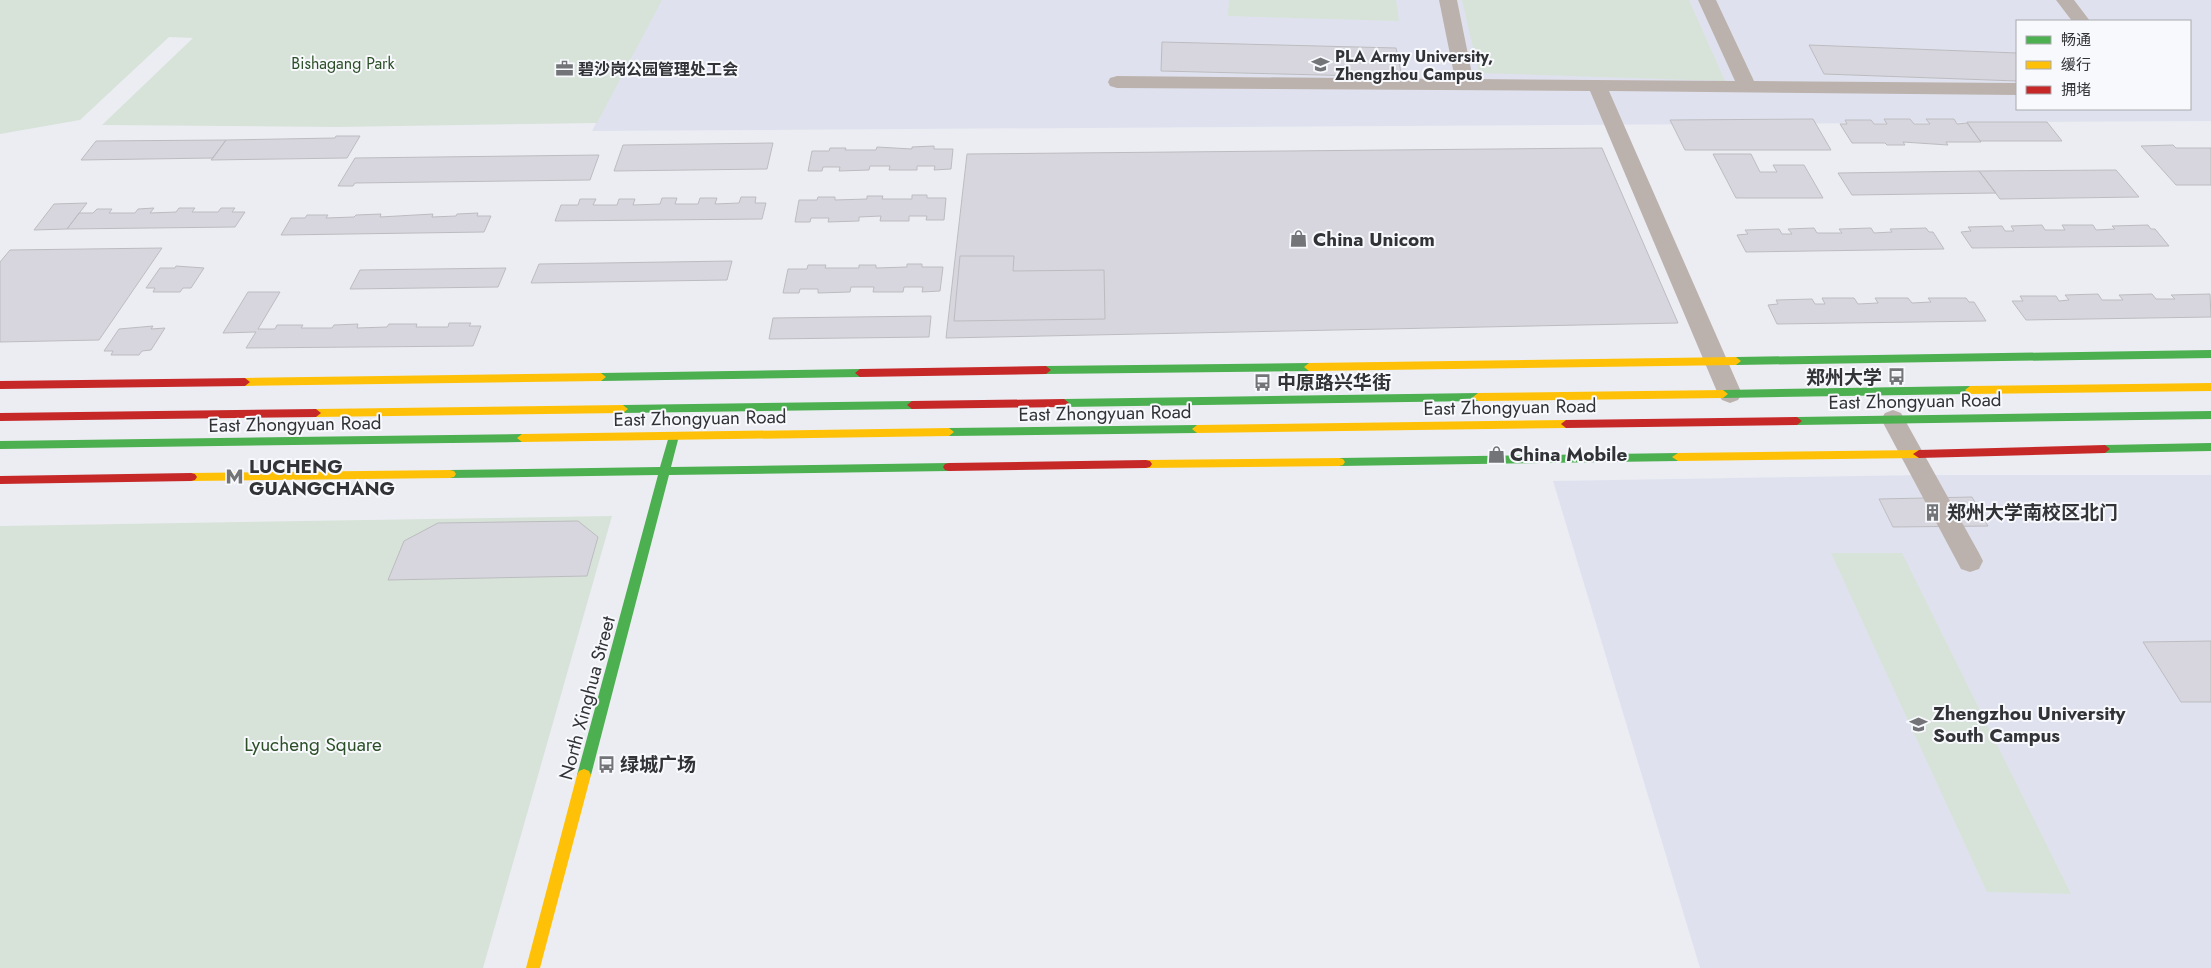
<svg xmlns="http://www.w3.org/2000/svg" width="2211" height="968" viewBox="0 0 2211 968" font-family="Jost,'Noto Sans SC',sans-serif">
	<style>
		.built { fill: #dfe2ee; fill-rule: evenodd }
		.green { fill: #d7e3d8 }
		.building { fill: #d7d6de; stroke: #bcbcc0 }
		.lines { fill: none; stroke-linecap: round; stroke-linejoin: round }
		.street { fill: #bcb2ad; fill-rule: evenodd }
		.fast { fill: #4caf50; fill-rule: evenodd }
		.slow { fill: #ffc107; fill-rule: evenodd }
		.jam { fill: #c62828; fill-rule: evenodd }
		.labels { text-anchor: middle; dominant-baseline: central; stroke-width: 4; stroke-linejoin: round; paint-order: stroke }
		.far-poi-label { font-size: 16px; font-weight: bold; fill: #323336; stroke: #f8f9fd; text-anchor: start }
		.far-park-label { font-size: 16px; fill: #2c4f27; stroke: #f8f9fd }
		.poi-label { font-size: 19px; font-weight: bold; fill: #323336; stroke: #f8f9fd; text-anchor: start }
		.street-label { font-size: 19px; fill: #323336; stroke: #f8f9fd }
		.park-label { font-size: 19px; fill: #2c4f27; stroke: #f8f9fd }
	</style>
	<rect width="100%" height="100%" fill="#ecedf3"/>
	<path class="built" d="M658,0H2211V121L592,131ZM2017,21H2190V109H2017Z
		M1924,475H2211V968H1700L1553,481Z"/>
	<path class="green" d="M0,0H662L597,123L337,127L102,125L193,38L169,37L80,120L0,134Z
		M1229,0H1396L1399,21L1228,16Z
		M1462,0H1689L1725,81L1479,73Z
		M612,516L483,968H0V526Z
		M1831,553H1902L2071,894L1987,892Z"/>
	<path class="building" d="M1162,42L1396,48L1402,77L1161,71Z
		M1809,45L2017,53V81L1824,74Z
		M1813,119L1831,150H1685L1670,120Z
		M1884,119H1910L1914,124H1930L1926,119H1954L1957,124L1967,123L1981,142H1946L1948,145L1903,142L1905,145H1887L1885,143H1852L1840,124H1847L1845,120H1871L1874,124H1887Z
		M1967,122H2047L2062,141H1980Z
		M336,136H360L347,158L211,160L226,140L335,138Z
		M226,140L213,158L81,160L96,141Z
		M773,143L767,169L614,171L623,145Z
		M2173,145L2176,148H2211V185H2176L2141,146Z
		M934,146V149H953L951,169L934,170L935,166H917V170H889L890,166H870L869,170L839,171L840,167H823L822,171H808L812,151H829L830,148H846L845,150H876L877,147L912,149V147Z
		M1602,148L1678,323L946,338L967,154Z
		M1713,154H1751L1760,172H1777L1773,165H1804L1823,198H1736Z
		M599,155L590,180L355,183L353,186H338L355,158Z
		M2116,170L2139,197L2000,199L1979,171Z
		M1979,171L1996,193L1852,195L1838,173Z
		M912,195H927V198H946L944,220H926L927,216H909V221H880L881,216L859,217V221L828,222L829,218H811L810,222H795L799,200H817L818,197H835V200L867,199V196H883L882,199H912Z
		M741,197H756L755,203H766L762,219L555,221L561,205H578L580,199H596L593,205H617L619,199H635L633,205L660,204L662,198H677L675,204H698L700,198H717L715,204L739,203Z
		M87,203L67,229L34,230L54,204Z
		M154,208L150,213L176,212L179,208H195L192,212H218L221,208H235L232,212H245L235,227L67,229L79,213H93L97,209H112L109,213H135L138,209Z
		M478,213L477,216H491L484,232L281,235L291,218H305L307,215H328L326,218L354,217L356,215L381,214L380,217L433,214L432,217L456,216L457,214Z
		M2042,225L2045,230H2065L2062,225H2093L2096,230L2115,229L2112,226L2148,225L2151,229H2155L2169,246L1972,248L1961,232L1971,231L1968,227L2002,226L2005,231H2014L2011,226Z
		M1814,228L1817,233H1842L1839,229L1871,228L1874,233L1892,232L1890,229L1926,228L1929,232H1933L1944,249L1746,252L1737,235L1748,234L1745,230L1779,229L1782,234H1792L1788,229Z
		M162,248L99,340L0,342V262L10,250Z
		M960,256H1014L1013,271L1104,270L1105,319L954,321Z
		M732,261L727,280L531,283L539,264Z
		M907,264H922V267H943L940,291L922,292L923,287H904L903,292H873L874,287H851L850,292L818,293V289H800L799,293H783L788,269H807L808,265H826L825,268H859V265H876V268L907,267Z
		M176,266L204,268L191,288H183L180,292H153L155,288H146L160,268H175Z
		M506,268L498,287L350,289L360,270Z
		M248,292H280L258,329H275L277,325H303L301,328H332L334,325L358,324L357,328L387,327L389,324H417L416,327H448L449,323H471L469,326H481L473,346L246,348L256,332L223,333Z
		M2098,294L2102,300H2123L2119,295L2152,294L2156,299H2175L2171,295L2210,294L2211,317L2026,320L2012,301H2023L2020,296H2056L2059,301L2069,300L2065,295Z
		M1822,298H1854L1858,304L1878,303L1875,298H1908L1912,303L1931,302L1928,298H1966L1969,302H1974L1986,321L1777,324L1768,305L1778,304L1776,300L1812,299L1815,304H1825Z
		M931,316L929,337L769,339L773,318Z
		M153,326L151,329L165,328L151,350L142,351L139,355H111L113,351H104L119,329Z
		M1972,497L1988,526L1893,527L1879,499Z
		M578,521L598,537L587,576L388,580L404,541L438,523Z
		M2211,641V702H2181L2143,642Z"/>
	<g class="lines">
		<path class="street" d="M1439,0H1457L1473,79L1735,81L1698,0H1716L1754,81L2017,83V95L1609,91L1742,394L1738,400L1730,403L1722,400L1718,394L1590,91L1117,88L1110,86L1108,82L1110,78L1117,76L1455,79Z
			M2056,0H2074L2090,21H2072Z
			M1893,410L1901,413L1979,553L1983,561L1979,569L1970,572L1961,569L1881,419L1885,413Z"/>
		<path class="fast" d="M2211,350V358L1736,365L1731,361L1736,357Z
			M1309,363L1314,367L1309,371L1046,374L1041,370L1046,366Z
			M860,369L865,373L860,377L601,381L596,377L601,373Z
			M1970,386L1975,390L1970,394L1723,398L1718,394L1723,390Z
			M1478,393L1483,397L1478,401L1064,407L1059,403L1064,399Z
			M912,401L917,405L912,409L623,413L618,409L623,405Z
			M2211,411V419L1797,425L1792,421L1797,417Z
			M1197,425L1202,429L1197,433L949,436L944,432L949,428Z
			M674,432L679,436L671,467L949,463L953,464L955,467L953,470L949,471L669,475L591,775L589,779L584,781L579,779L577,775L658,475L450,478L446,477L444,474L446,471L450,470L660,467L669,436Z
			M522,434L527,438L522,442L0,449V441Z
			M2211,443V451L2105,453L2100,449L2105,445Z
			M1678,453L1684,457L1678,461L1339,466L1335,465L1333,462L1335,459L1339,458Z"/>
		<path class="slow" d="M1736,357L1741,361L1736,365L1309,371L1304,367L1309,363Z
			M601,373L606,377L601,381L245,386L240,382L245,378Z
			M2211,383V391L1970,394L1965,390L1970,386Z
			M1723,390L1728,394L1723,398L1478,401L1473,397L1478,393Z
			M623,405L628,409L623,413L316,417L311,413L316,409Z
			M1566,420L1571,424L1566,428L1197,433L1192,429L1197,425Z
			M949,428L954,432L949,436L522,442L517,438L522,434Z
			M1919,450L1925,454L1919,458L1678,461L1672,457L1678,453Z
			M1339,458L1343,459L1345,462L1343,465L1339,466L1146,468L1142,467L1140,464L1142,461L1146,460Z
			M450,470L454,471L456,474L454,477L450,478L191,481L187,480L185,477L187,474L191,473Z
			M584,769L589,771L591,775L540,968H526L577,775L579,771Z"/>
		<path class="jam" d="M1046,366L1051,370L1046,374L860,377L855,373L860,369Z
			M245,378L250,382L245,386L0,389V381Z
			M1064,399L1069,403L1064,407L912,409L907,405L912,401Z
			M316,409L321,413L316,417L0,421V413Z
			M1797,417L1802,421L1797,425L1566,428L1561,424L1566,420Z
			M2105,445L2110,449L2105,453L1919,458L1913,454L1919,450Z
			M1146,460L1150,461L1152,464L1150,467L1146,468L949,471L945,470L943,467L945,464L949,463Z
			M191,473L195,474L197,477L195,480L191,481L0,484V476Z"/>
	</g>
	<defs>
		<symbol id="university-bare" viewBox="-9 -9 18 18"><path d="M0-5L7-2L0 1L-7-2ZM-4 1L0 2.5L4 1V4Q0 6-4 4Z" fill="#737478" stroke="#f8f9fd" stroke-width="2.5" paint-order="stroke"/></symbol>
		<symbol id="office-bare" viewBox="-9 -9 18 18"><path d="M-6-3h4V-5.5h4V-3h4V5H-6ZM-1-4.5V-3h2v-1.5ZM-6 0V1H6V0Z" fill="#737478" stroke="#f8f9fd" stroke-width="2.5" paint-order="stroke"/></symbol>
		<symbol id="shop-bare" viewBox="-9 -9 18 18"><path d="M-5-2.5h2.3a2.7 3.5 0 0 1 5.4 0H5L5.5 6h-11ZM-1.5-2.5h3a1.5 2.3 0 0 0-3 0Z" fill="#737478" stroke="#f8f9fd" stroke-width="2.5" paint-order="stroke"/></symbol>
		<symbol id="bus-bare" viewBox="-9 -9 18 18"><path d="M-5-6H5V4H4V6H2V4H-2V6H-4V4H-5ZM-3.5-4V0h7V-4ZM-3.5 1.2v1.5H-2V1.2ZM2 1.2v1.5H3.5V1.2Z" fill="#737478" stroke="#f8f9fd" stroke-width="2.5" paint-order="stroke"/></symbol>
		<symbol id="metro-bare" viewBox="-9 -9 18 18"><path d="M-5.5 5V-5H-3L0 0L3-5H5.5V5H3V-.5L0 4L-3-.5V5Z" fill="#737478" stroke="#f8f9fd" stroke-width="2.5" paint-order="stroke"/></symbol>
		<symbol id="building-bare" viewBox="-9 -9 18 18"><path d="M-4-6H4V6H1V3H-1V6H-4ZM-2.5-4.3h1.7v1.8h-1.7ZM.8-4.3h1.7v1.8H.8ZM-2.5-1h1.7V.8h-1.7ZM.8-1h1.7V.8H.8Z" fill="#737478" stroke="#f8f9fd" stroke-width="2.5" paint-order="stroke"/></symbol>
	</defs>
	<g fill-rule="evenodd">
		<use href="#university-bare" x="1308" y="52" width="25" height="25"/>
		<use href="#office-bare" x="552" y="56" width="25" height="25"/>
		<use href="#shop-bare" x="1286" y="226" width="25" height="25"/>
		<use href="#bus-bare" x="1884" y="364" width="25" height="25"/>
		<use href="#bus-bare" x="1250" y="370" width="25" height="25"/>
		<use href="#shop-bare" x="1484" y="442" width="25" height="25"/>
		<use href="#metro-bare" x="222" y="464" width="25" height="25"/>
		<use href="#building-bare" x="1920" y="500" width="25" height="25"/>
		<use href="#university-bare" x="1906" y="712" width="25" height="25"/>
		<use href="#bus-bare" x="594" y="752" width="25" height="25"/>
	</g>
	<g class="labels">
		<g class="far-poi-label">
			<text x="1335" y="56">PLA Army University,<tspan x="1335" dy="18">Zhengzhou Campus</tspan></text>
			<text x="578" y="69">碧沙岗公园管理处工会</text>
		</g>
		<g class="far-park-label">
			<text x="343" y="63">Bishagang Park</text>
		</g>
		<g class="poi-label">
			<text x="1313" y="239">China Unicom</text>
			<text x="1882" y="377" text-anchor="end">郑州大学</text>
			<text x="1277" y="382">中原路兴华街</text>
			<text x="1510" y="454">China Mobile</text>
			<text x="249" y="466">LUCHENG<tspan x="249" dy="22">GUANGCHANG</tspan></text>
			<text x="1947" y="512">郑州大学南校区北门</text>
			<text x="1933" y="713">Zhengzhou University<tspan x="1933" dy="22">South Campus</tspan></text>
			<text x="620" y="764">绿城广场</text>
		</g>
		<g class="street-label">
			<text transform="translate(1915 401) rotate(-1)">East Zhongyuan Road</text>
			<text transform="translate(1510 407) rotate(-1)">East Zhongyuan Road</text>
			<text transform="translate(1105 413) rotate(-1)">East Zhongyuan Road</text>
			<text transform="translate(700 418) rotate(-1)">East Zhongyuan Road</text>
			<text transform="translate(295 424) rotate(-1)">East Zhongyuan Road</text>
			<text transform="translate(587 698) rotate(-75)">North Xinghua Street</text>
		</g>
		<g class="park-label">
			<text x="313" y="744">Lyucheng Square</text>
		</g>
	</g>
	<rect x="2016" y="20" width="175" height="90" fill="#f8f9fd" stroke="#a9aaad"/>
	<rect x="2026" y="36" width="25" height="8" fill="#4caf50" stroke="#a9aaad"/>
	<text x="2061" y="45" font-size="15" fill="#323336">畅通</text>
	<rect x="2026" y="61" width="25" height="8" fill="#ffc107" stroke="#a9aaad"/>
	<text x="2061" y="70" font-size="15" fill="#323336">缓行</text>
	<rect x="2026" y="86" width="25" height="8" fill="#c62828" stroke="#a9aaad"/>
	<text x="2061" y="95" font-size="15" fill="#323336">拥堵</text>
</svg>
